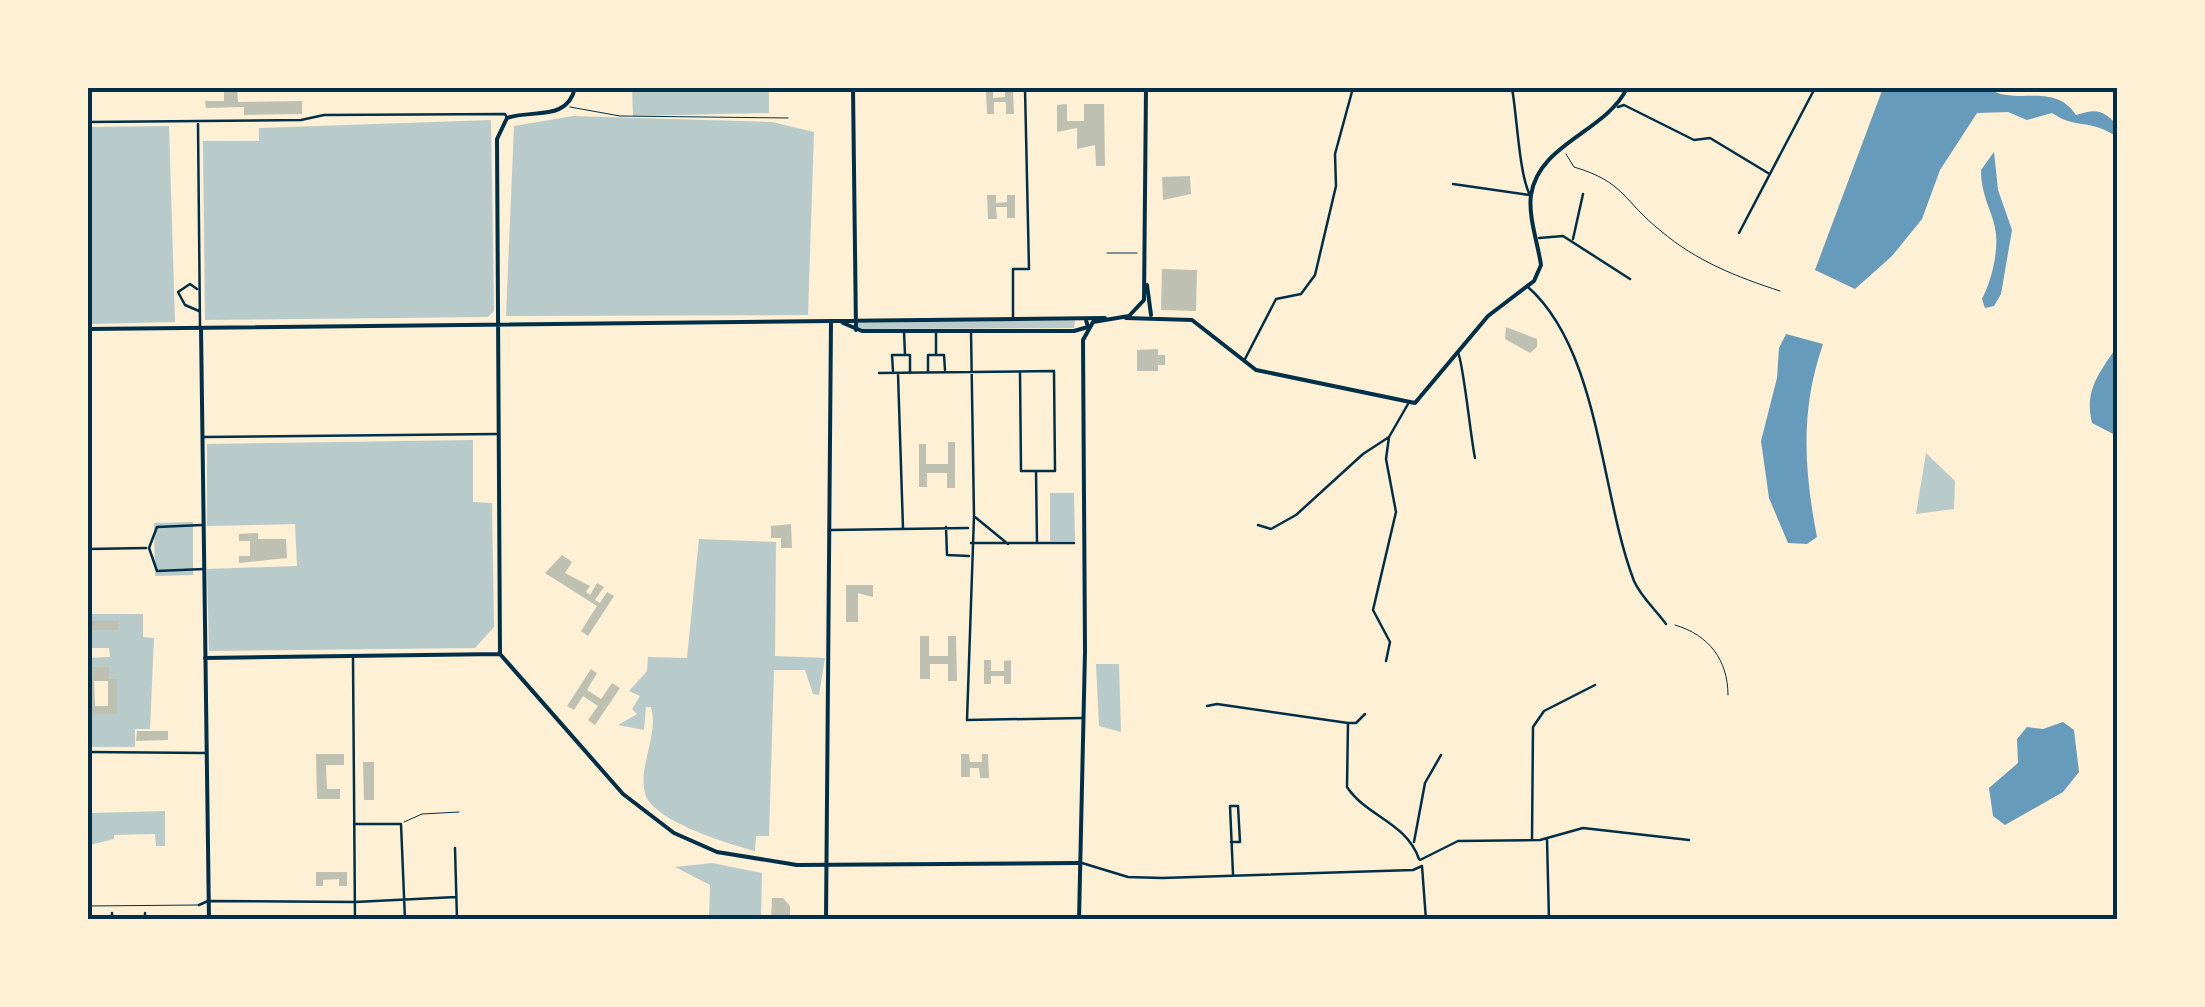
<svg xmlns="http://www.w3.org/2000/svg" width="2205" height="1007" viewBox="0 0 2205 1007" font-family="'Noto Sans',sans-serif">
	<style>
		.green { fill: #b9caca }
		.water { fill: #669bbc }
		.building { fill: #bec0b2; fill-rule: evenodd }
		.lines { fill: none; stroke-linecap: round; stroke-linejoin: round }
		.path { stroke: #003049; stroke-width: 1 }
		.service { stroke: #003049; stroke-width: 1 }
		.pedestrian { stroke: #003049; stroke-width: 1 }
		.minor { stroke: #003049; stroke-width: 2.5 }
		.tertiary { stroke: #003049; stroke-width: 4 }
		.secondary { stroke: #003049; stroke-width: 4 }
		.neatline { fill: none; stroke: #003049; stroke-width: 4 }
	</style>
	<rect width="100%" height="100%" fill="#fdf0d5"/>
	<path class="green" d="M632,88H769V113L633,116Z
		M573,116L772,122L814,132L808,315L506,316L514,126Z
		M491,120L494,311L488,317L205,320L203,141H259V128Z
		M169,126L175,322L88,324V127Z
		M1075,320L1074,328L857,329V323Z
		M473,440V502L492,503L494,627L475,648L209,651L207,569L297,566L295,524L207,526V444Z
		M1926,453L1955,481L1954,509L1916,514Z
		M1050,493H1074L1075,541H1050Z
		M193,522V575L155,576L154,523Z
		M699,539L776,542L775,656L825,658L819,695L813,694L805,670H774L769,836H756L755,851C731,845 650,820 645,793C638,765 659,736 651,707H646L644,730L618,725L637,714L632,709L640,696L629,691L647,671L648,657L687,658Z
		M88,614H143V637L154,638L150,729H135V747H88V714L117,713V679H109V667H93V678H88V658L110,657L109,648H88V630L118,629L117,621H88Z
		M1096,664H1119L1121,732L1099,726Z
		M165,811V846H156L155,834L114,835V839L90,845L89,813Z
		M712,863L762,873L761,919H709L710,885L675,867Z"/>
	<path class="water" d="M1883,88H1987C2017,107 2053,81 2076,115C2096,109 2102,109 2117,125V137C2090,118 2077,130 2052,113L2027,120L2008,112L1977,113L1940,170L1922,219L1892,256L1855,289L1815,270Z
		M1994,152L1998,190L2012,230L2001,294L1994,306L1985,308L1982,299C1991,282 1998,254 1996,234C1994,213 1981,198 1981,170Z
		M1786,334L1823,344C1800,410 1804,470 1817,537L1807,544L1788,543L1769,498L1761,441L1777,378L1779,348Z
		M2117,346V436L2092,423C2084,390 2099,374 2117,346Z
		M2063,722L2074,730L2079,772L2063,792L2005,825L1993,816L1989,788L2018,763L2017,739L2027,727L2043,729Z"/>
	<path class="building" d="M224,88H237L238,102L302,101V114L244,115V107L206,108L205,101H224Z
		M1013,90L1014,114H1006V102H994V114H987L986,91H993V98L1005,97V91Z
		M1067,104V121H1084V104H1104L1105,166H1096L1095,145L1077,149V128L1057,132V105Z
		M1190,176L1191,194L1163,200L1162,177Z
		M987,195H996V203L1007,202V195H1015V218H1007V207H996L997,219H988Z
		M1162,269L1197,270L1196,311L1161,310Z
		M1506,327L1537,339V347L1530,353L1505,339Z
		M1158,349V355H1165V365H1158V371H1137V350Z
		M948,442H955V488H947V473H927V487H919V444H926V464H948Z
		M791,524L792,548H781V538H771V526Z
		M258,533V539H286L287,558L239,563V556H250V541H239V534Z
		M562,555L572,562L565,573L590,586L586,592L590,595L597,583L604,587L595,600L600,603L607,592L614,596L588,636L581,631L597,606L545,573Z
		M846,585H873V597L858,593V622H846Z
		M88,621H118V630H88Z
		M920,636H929V656H948V636H956L957,681H948V664H930V679H920Z
		M984,660H991V671H1004V661L1011,660V684H1004V676H991V684H984Z
		M93,667H109V679H117V714H88V678H93ZM94,681H108V706H95Z
		M591,669L597,673L587,690L601,699L612,683L620,688L595,725L588,720L598,706L583,696L574,710L567,706Z
		M137,731H168V740L136,741Z
		M316,754H344V765H326L327,789H340V799H317Z
		M961,754H969L970,762H982V754H988L989,778H980L979,768H970V777H961Z
		M363,762H374V800H364Z
		M316,872H347V886H339V879L323,880V886H316Z
		M772,898H783L790,906V920H771Z"/>
	<g class="lines">
		<path class="path" d="M1566,154L1574,167C1625,182 1623,201 1661,231C1696,261 1737,277 1780,291
			M1675,625C1709,635 1728,660 1728,695"/>
		<path class="service" d="M404,822L422,814L459,812"/>
		<path class="pedestrian" d="M570,107L620,116L788,118
			M1107,253H1137
			M88,906L199,905"/>
		<path class="minor" d="M1512,88C1517,116 1519,171 1529,193
			M1618,107L1624,105L1694,140L1710,138L1768,173
			M88,122L301,120L324,115L505,114L507,118
			M198,124L200,326
			M1453,184L1530,195
			M1739,233L1815,88
			M1539,238L1563,236L1630,279
			M1573,239L1583,194
			M1528,287C1600,351 1600,492 1634,581C1641,597 1656,610 1666,624
			M197,289L190,284L178,292L185,305L199,311
			M1013,319V269H1029L1025,88
			M971,331L974,516L967,720L1083,718
			M1458,353C1463,360 1471,440 1475,458
			M906,355H910V373
			M937,355H944L945,370
			M1245,359L1276,299L1301,294L1315,275L1336,186L1335,154L1353,88
			M893,371L892,355H905L904,331
			M928,371V355H936V332
			M879,373L1054,371L1055,471H1021L1020,372
			M898,374L903,528
			M204,437L496,434
			M1036,472L1037,543
			M975,517L1008,544
			M202,525L157,527L149,548L157,571L204,569
			M1258,525L1271,529L1296,515L1363,454L1389,437L1408,404
			M946,527L947,555L969,556
			M831,530L968,528
			M971,543H1074
			M88,549L146,548
			M353,658L355,920
			M1386,661L1390,642L1373,610L1396,512L1386,459L1389,437
			M1207,706L1217,704L1348,723H1356L1365,714
			M1348,723L1347,787C1367,817 1406,822 1419,859
			M88,752L206,753
			M354,824H401L405,920
			M1532,839L1533,727L1544,711L1595,685
			M1547,839L1549,920
			M1231,842H1240L1238,806H1230L1233,874
			M1414,842L1425,783L1441,755
			M455,848L457,920
			M1420,860L1458,841L1540,840L1583,828L1689,840
			M1082,863L1128,877L1162,878L1413,870L1422,866
			M1422,866L1426,920
			M199,905L208,901L355,902L456,897
			M112,913V920
			M145,913V920"/>
		<path class="tertiary" d="M853,88L856,330
			M1147,285L1151,315
			M1126,318L1192,320L1256,370L1415,403L1488,316L1534,281L1541,265C1538,244 1528,216 1531,195C1539,143 1606,132 1627,88
			M843,323L862,331H1074L1088,327L1086,320
			M88,329L1105,318
			M500,654L497,139L507,118C532,109 567,122 575,88
			M205,658L500,654L623,794L674,833L717,852L797,865L1079,863"/>
		<path class="secondary" d="M201,328L209,920
			M826,920L831,321
			M1079,920L1085,651L1083,340L1093,322L1129,316L1144,300L1146,88"/>
	</g>
	<rect width="2205" height="1007" fill="none" stroke="#fdf0d5" stroke-width="180"/>
	<rect x="90" y="90" width="2025" height="827" class="neatline"/>
</svg>
